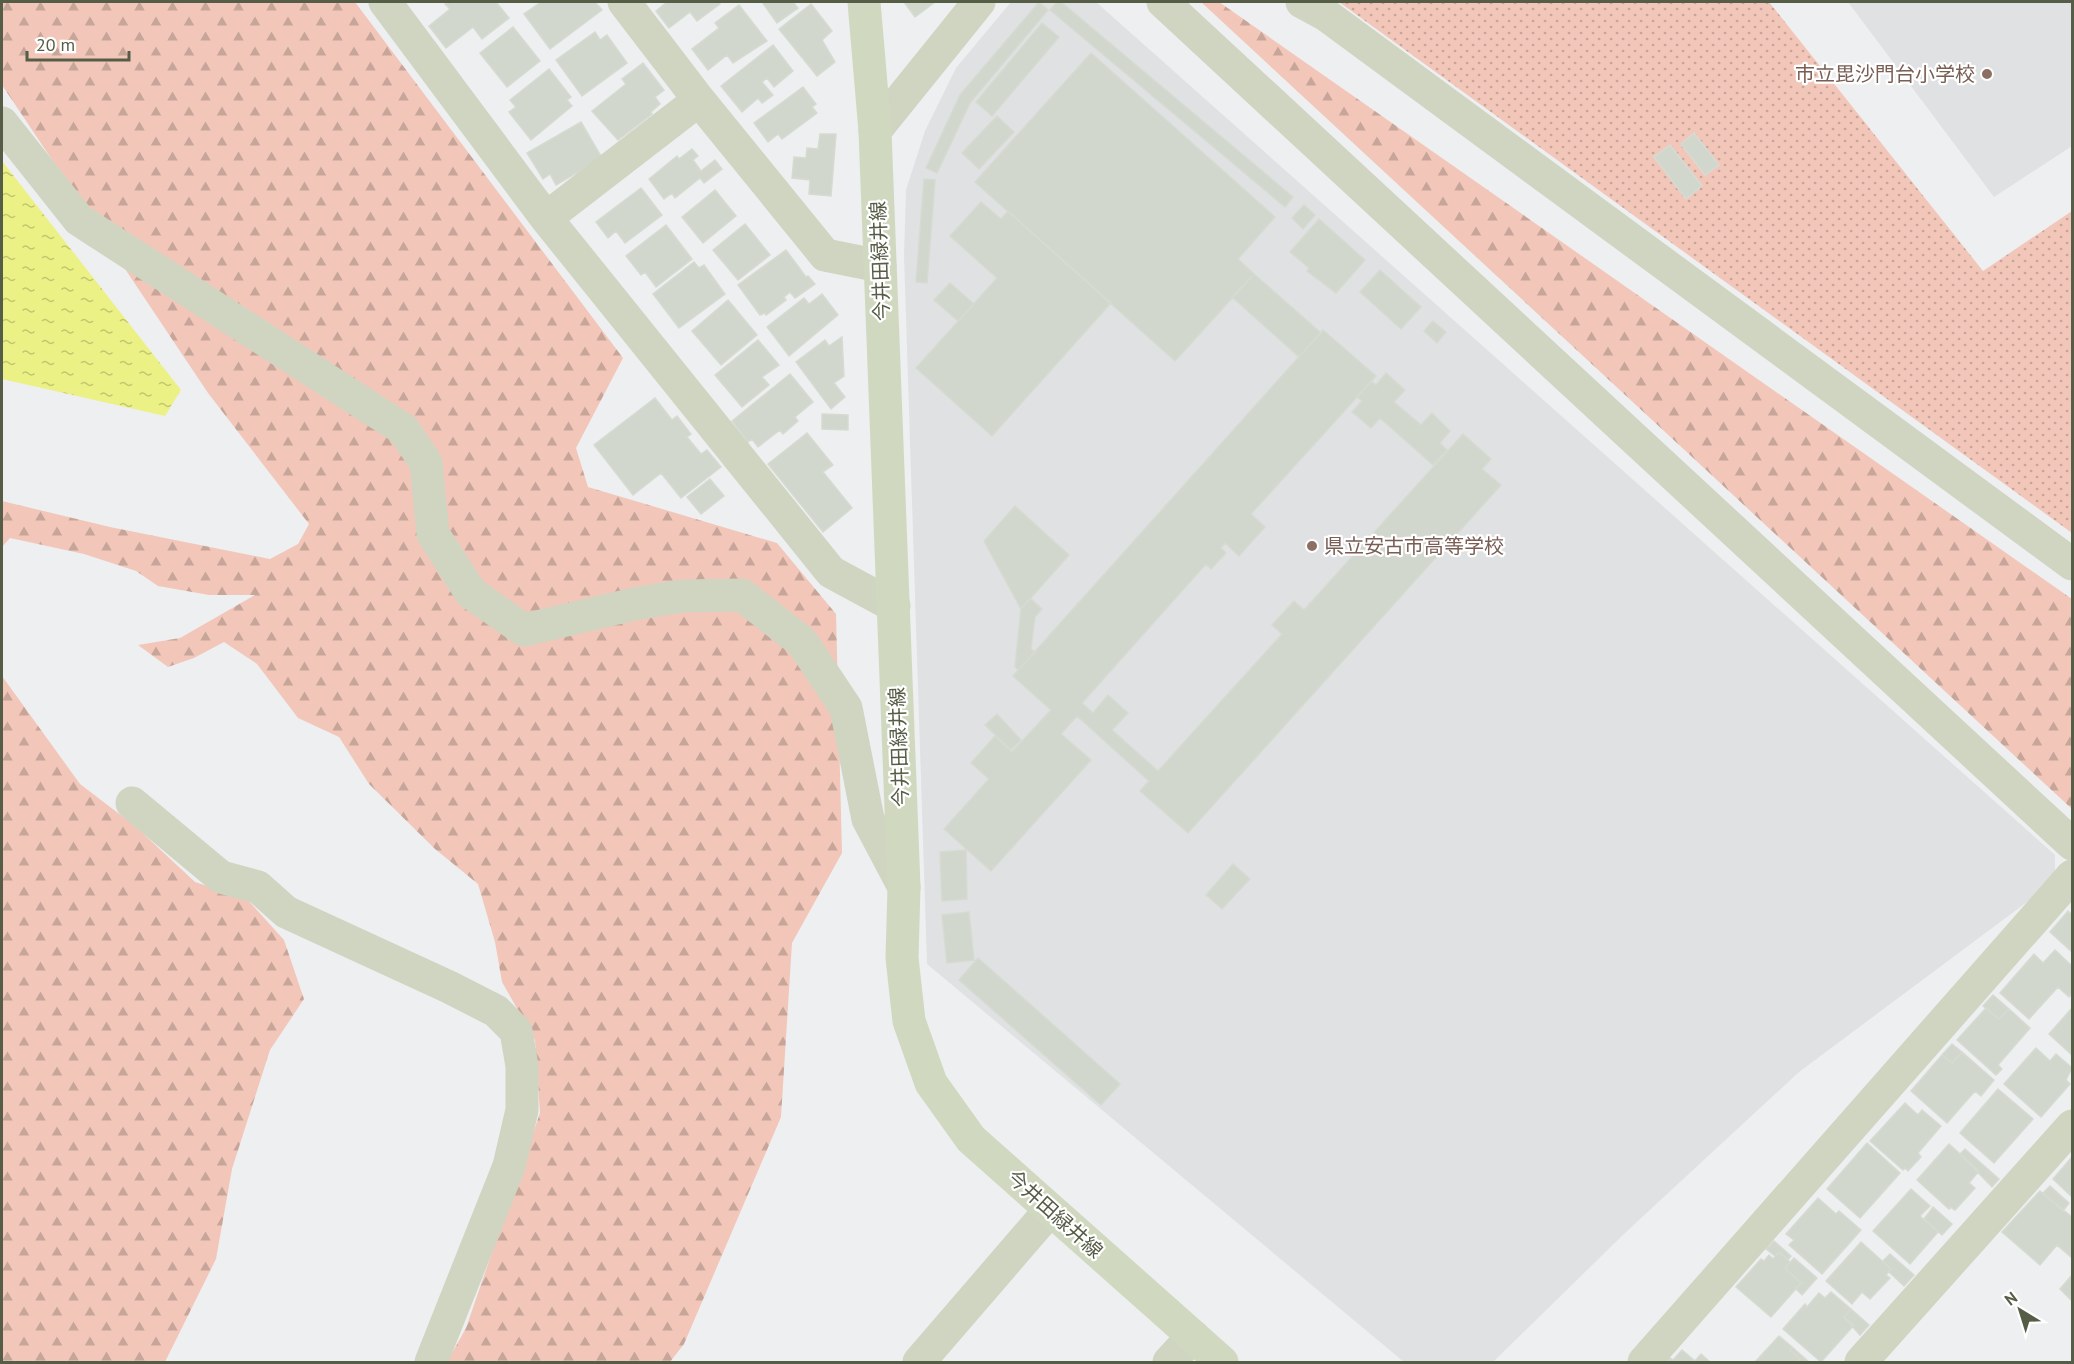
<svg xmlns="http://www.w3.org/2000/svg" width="2074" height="1364" viewBox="0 0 2074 1364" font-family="'PT Sans','Noto Sans JP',sans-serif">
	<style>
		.education { fill: #dfe1e2 }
		.forest { fill: url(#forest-firs) }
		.park { fill: url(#park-dots) }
		.water { fill: url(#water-ripples) }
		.building { fill: #d2d7cd; stroke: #d6dbd2; stroke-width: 1.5 }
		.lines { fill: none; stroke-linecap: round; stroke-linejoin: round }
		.minor { stroke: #cfd5c1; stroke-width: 33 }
		.secondary { stroke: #d0d9c0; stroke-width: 33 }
		.education-dot { fill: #8d6e63; stroke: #fff; stroke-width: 2 }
		.labels { text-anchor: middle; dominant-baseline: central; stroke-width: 4.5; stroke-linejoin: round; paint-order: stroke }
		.education-label { font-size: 20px; fill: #785e54; stroke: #fff; text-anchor: end }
		.street-label { font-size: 20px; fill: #565d46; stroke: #fff }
	</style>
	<defs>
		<pattern id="forest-firs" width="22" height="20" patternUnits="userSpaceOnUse" patternTransform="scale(1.5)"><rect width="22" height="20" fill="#f2c7ba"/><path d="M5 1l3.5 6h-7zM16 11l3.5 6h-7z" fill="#c7a599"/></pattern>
		<pattern id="park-dots" width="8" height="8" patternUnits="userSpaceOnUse" patternTransform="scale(1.5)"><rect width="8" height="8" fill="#f2c7ba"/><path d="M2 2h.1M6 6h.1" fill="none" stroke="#c7a599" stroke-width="1.8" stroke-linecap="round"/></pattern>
		<pattern id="water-ripples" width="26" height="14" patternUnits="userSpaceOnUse" patternTransform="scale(1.5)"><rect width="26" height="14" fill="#ebf185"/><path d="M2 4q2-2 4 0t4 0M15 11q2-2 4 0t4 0" fill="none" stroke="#c1c66f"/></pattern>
	</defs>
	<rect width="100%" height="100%" fill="#eeeff1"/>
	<path class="education" d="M1011,2H1096L2055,855V873L2031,899L1799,1072L1626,1232L1493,1362H1404L927,964L904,256L906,190L925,131L956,68Z
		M1848,2H2072V146L1994,197Z"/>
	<path class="forest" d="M2,2H355L623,358L576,448L588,487L777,543L836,614L842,853L792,943L781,1117L684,1344L670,1362H447L466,1328L540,1113L535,1040L502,982L495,942L478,884L435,849L369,784L339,737L298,718L257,664L224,642L194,658L168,667L138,645L180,638L255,595H209L158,586L136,571L84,554L10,538L2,547V501L110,527L270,559L298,544L309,524L208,393L2,85Z
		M1201,2H1219L2072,599V809Z
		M2,676L80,784L135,826L195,882L247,899L284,940L304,999L270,1050L232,1169L216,1259L165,1362H2Z"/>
	<path class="park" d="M1339,2H1769L1983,271L2072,211V533Z"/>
	<path class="water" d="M2,161L181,390L165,416L2,379Z"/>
	<path class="building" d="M448,2H496L509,18L482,39L473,27L446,48L429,26L450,9L445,4Z
		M541,2H595L602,10L550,49L524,14Z
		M667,2H718L720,4L697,21L690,12L669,28L656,11Z
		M762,2H793L798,8L777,23Z
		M904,2H935L915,17Z
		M1039,2L1048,10L970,103L937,173L926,168L960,95Z
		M1057,2H1061L1293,197L1285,207L1050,10Z
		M811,4L832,31L822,40L835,62L817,76L779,29Z
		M739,5L767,41L733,63L727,55L708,70L692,49L719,28L715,23Z
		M1042,23L1059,37L992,116L976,102Z
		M513,27L540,61L507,87L480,53Z
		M595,32L600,40L607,35L627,63L582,96L556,60Z
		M773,45L793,71L774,87L767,78L762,82L773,95L762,103L758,98L742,112L721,86Z
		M1091,53L1275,217L1238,259L1254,274L1175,361L975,182Z
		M643,63L664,90L655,97L660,104L651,112L652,114L618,140L592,111L626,84L622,79Z
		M549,69L571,97L567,100L572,106L531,140L509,112L516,107L510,100Z
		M803,87L816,104L812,107L817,113L782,139L778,134L768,142L754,123Z
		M997,116L1014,132L979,169L962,153Z
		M581,122L602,158L556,185L550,174L543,179L527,153Z
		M1694,133L1719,165L1705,175L1681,144Z
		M820,134H836L831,196L809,194L810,180L792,178L794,157L806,158L807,148L818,149Z
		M1670,145L1702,186L1686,199L1654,157Z
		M692,149L698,156L693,160L701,171L715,160L722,169L704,183L700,178L675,198L672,193L664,199L649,179L677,156L679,159Z
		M924,179L935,180L927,283L916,282Z
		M641,188L662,215L625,243L616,231L608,238L596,222Z
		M715,190L736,216L703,243L682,217Z
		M981,202L1001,219L1008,211L1111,303L992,436L916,368L997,278L950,236Z
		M1304,205L1315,215L1303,229L1292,218Z
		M1319,219L1365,260L1336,293L1307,271L1309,268L1290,252Z
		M745,224L770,255L738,280L713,250Z
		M666,225L692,259L656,287L645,272L641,275L626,256Z
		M786,250L806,277L808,276L815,284L795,298L790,292L784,297L786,300L766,315L765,313L760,315L738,285Z
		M694,262L699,268L704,265L725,294L679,328L653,294Z
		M1380,270L1421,307L1401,329L1360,292Z
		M1254,274L1321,333L1299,357L1232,297Z
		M950,283L974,304L958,321L934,300Z
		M822,294L838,315L789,356L767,327L804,298L809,304Z
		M728,300L757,335L721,365L692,331Z
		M1433,321L1446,332L1437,343L1424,331Z
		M1323,330L1376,376L1251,514L1265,527L1239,556L1225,543L1221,548L1226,553L1211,569L1206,564L1082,703L1093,713L1108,695L1128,713L1112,730L1158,771L1282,634L1272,625L1294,601L1304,610L1463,434L1491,459L1482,469L1501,485L1188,833L1140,791L1149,781L1077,716L1061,734L1091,760L991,871L944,829L989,779L971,763L995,736L1012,752L1051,710L1013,676Z
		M842,337L844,376L834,383L845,397L831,409L796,362L825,340L829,346Z
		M758,340L779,365L762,377L769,385L742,407L715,375Z
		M1386,373L1405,390L1394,402L1421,425L1432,413L1450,431L1440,443L1447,450L1433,465L1380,418L1371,428L1352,412L1362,401L1357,397L1371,381L1376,385Z
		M790,374L813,402L795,417L798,421L783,434L780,430L758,447L752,439L748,442L732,421Z
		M655,398L672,420L677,416L691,434L687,437L701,454L707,450L721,467L681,498L661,473L633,495L594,445Z
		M822,414L848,415V430L822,429Z
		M807,433L833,465L823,472L852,508L823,532L768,464Z
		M710,479L724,496L701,514L687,497Z
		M1015,506L1069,555L1021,609L984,541Z
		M1030,598L1042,609L1035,617L1031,649L1035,652L1018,670L1015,667L1021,609Z
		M997,714L1021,740L1011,750L985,725Z
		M966,850L967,899L942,901L940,852Z
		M1233,864L1250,879L1222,909L1206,895Z
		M2068,911L2072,915V952L2050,932Z
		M969,912L974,960L947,963L942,915Z
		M2055,950L2072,966V993L2069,997L2058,987L2029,1019L2000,993L2034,954L2043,963Z
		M978,958L1120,1084L1101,1105L959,980Z
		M1993,995L2009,1009L1999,1019L1983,1006Z
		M1986,1008L1999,1019L2009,1009L2030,1028L1998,1065L2002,1069L1996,1075L1957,1040Z
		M2072,1008V1055L2049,1034Z
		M1952,1044L1962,1052L1952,1063L1942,1055Z
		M2036,1048L2050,1061L2056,1054L2072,1068L2066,1080L2070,1084L2041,1117L2004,1084Z
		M1962,1052L1994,1080L1981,1096L1975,1091L1947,1123L1911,1091L1942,1055L1952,1063Z
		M1998,1089L2033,1119L1994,1163L1960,1133Z
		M1905,1103L1918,1115L1922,1110L1941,1126L1918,1153L1921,1157L1908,1171L1905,1168L1903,1170L1870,1141Z
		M1867,1143L1900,1173L1860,1218L1827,1189Z
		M1949,1144L1979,1171L1969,1183L1975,1188L1955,1210L1950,1207L1949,1209L1917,1180Z
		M1965,1149L1999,1179L1992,1187L1960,1154Z
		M2072,1157V1197L2053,1179Z
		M2050,1186L2069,1203L2063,1211L2043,1193Z
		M1911,1189L1930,1206L1920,1216L1938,1232L1910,1264L1873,1231Z
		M2040,1191L2072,1217V1255L2071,1257L2057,1245L2040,1265L2002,1232Z
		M1818,1198L1836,1214L1839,1211L1861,1230L1822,1274L1789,1245L1794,1240L1786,1234Z
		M1933,1207L1952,1224L1942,1235L1924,1219Z
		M1774,1241L1791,1256L1788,1260L1779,1252L1775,1256L1766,1249Z
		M1861,1242L1891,1269L1886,1275L1890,1278L1870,1299L1862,1292L1852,1304L1826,1281Z
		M1779,1252L1790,1262L1785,1268L1801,1283L1771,1317L1736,1287L1761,1259L1764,1261L1769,1255L1773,1259Z
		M1890,1254L1914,1275L1904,1286L1889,1272L1891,1269L1883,1261Z
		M1794,1258L1817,1278L1802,1295L1796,1289L1801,1283L1785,1268Z
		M2072,1275V1301L2060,1289Z
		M1831,1292L1851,1309L1844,1317L1854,1325L1821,1362L1783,1329L1805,1304L1807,1307L1819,1293L1825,1298Z
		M1851,1309L1869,1325L1860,1335L1844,1317Z
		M1779,1336L1792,1347L1790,1350L1800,1359L1797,1362H1755Z
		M1792,1347L1809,1362H1810H1797L1800,1359L1790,1350Z
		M1682,1350L1695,1361L1701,1354L1710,1362H1666L1670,1358L1673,1360Z"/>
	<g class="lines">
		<path class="minor" d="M385,2L546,218L831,572L894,606
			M624,2L699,100L825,255L880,266
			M1163,2L2072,844
			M1302,2L1326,15L2072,564
			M2,123L79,220L403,429L426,463L433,534L471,593L524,630L634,604L682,596L742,595L802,642L846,708L868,819L904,887
			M875,131L979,2
			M546,218L699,100
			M132,803L221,877L258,887L286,912L449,987L496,1011L516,1031L522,1066V1110L509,1166L431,1362
			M919,1362L1050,1210
			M1169,1362L1193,1336
			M1644,1362L2072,876
			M1861,1362L2072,1126"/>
		<path class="secondary" d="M864,2L875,131L904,887L902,958L909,1021L931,1083L971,1139L1222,1362"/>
	</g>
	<g class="education-dot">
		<circle cx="1987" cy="74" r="6"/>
		<circle cx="1312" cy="546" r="6"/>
	</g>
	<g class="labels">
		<g class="education-label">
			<text x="1975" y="74">市立毘沙門台小学校</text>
			<text x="1324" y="546" text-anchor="start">県立安古市高等学校</text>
		</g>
		<g class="street-label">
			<text transform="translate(880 261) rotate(-92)">今井田緑井線</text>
			<text transform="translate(899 747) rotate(-92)">今井田緑井線</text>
			<text transform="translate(1055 1214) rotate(42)">今井田緑井線</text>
		</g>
	</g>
	<rect width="2074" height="1364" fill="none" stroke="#565d46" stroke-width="6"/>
	<g transform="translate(2020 1310) rotate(322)" stroke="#ffffff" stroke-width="4.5" paint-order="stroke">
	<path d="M0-4.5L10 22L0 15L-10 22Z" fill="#565d46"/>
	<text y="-9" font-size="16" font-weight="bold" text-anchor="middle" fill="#565d46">N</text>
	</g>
	<path d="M27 51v9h102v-9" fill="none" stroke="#565d46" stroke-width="3"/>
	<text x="36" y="51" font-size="18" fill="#565d46" stroke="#ffffff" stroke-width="4.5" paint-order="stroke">20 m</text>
</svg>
